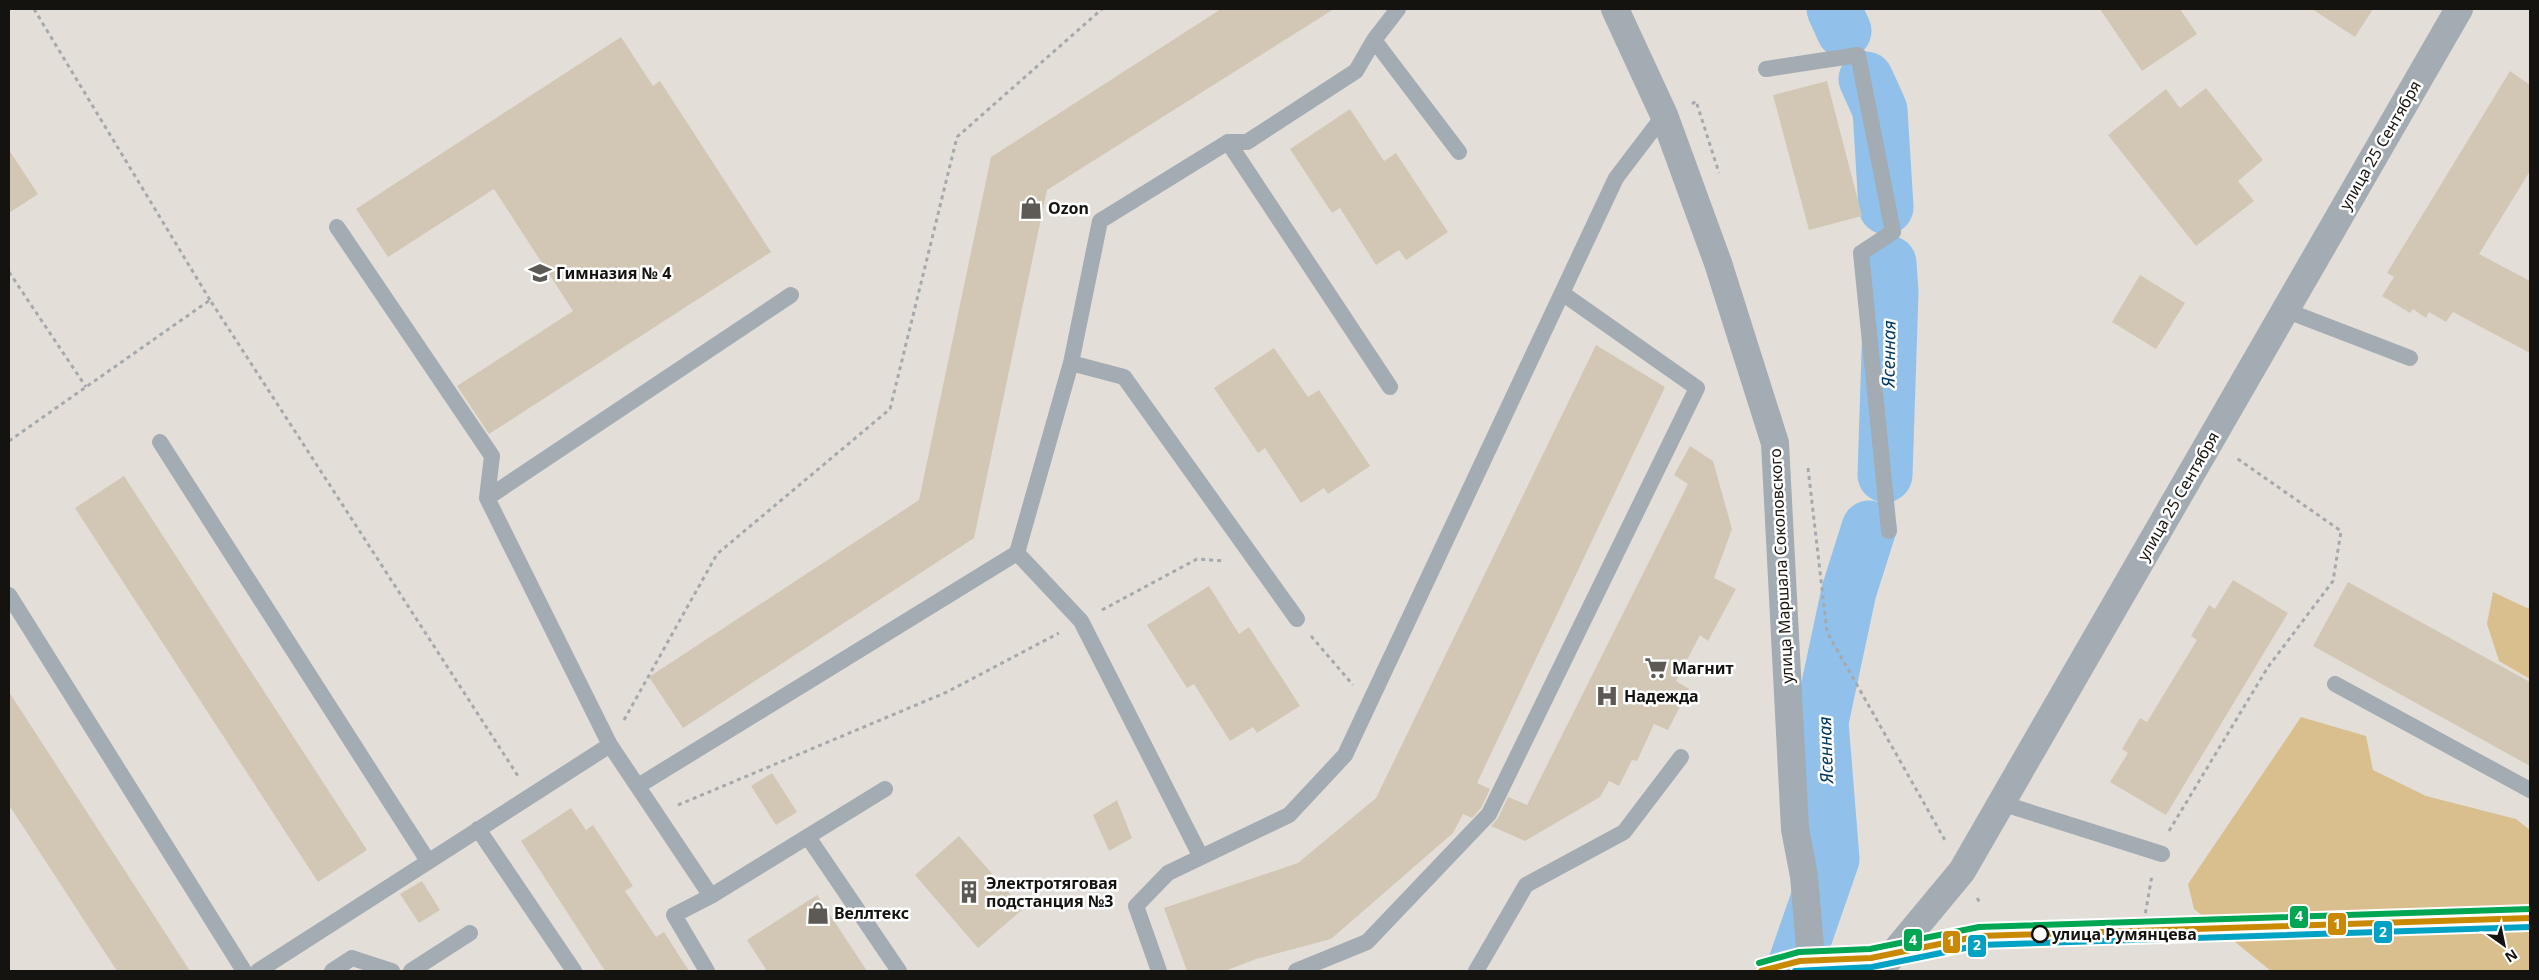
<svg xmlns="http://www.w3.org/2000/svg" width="2539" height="980" viewBox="0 0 2539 980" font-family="'Noto Sans',sans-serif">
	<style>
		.forest { fill: #dabf8e }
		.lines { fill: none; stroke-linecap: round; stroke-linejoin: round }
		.river { stroke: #91c0ea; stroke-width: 55 }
		.building { fill: #d1c7b4 }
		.path { stroke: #a6a9ac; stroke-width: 3; stroke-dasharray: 4 4; stroke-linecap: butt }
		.lane { stroke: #a3abb3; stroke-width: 16 }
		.street { stroke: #a3abb3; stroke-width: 28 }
		.secondary { stroke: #96a1a9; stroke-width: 28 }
		.tram-1-casing { stroke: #fff; stroke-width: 10 }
		.tram-2-casing { stroke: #fff; stroke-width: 10 }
		.tram-3-casing { stroke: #fff; stroke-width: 10 }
		.tram-1 { stroke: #ca8903; stroke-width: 6 }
		.tram-2 { stroke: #01a2c4; stroke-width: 6 }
		.tram-3 { stroke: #00a651; stroke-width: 6 }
		.stop-dot { fill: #fff; stroke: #15130f; stroke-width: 2.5 }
		.labels { text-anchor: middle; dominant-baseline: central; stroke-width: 5; stroke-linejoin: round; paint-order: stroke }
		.street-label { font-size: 16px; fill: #15130f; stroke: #fff }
		.poi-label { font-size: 16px; font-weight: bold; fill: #15130f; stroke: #fff; text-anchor: start }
		.stop-label { font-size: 16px; font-weight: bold; fill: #15130f; stroke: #fff; text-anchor: start }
		.water-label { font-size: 18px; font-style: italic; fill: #013960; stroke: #fff }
		.line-badge { stroke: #fff; stroke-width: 2 }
		.badge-label { font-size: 14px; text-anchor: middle; font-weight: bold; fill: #fff }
	</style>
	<rect width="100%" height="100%" fill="#e3dfd8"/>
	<path class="forest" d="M2493,592L2527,608L2530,607V679L2499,661L2487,624Z
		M2301,717L2366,736L2373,770L2426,796L2516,819L2530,830V971H2271L2194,909L2188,884Z"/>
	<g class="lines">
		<path class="river" d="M1834,9L1844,31
			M1866,79L1880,110L1886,207
			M1885,475L1891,292L1889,263
			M1793,971L1832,859L1821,722L1849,591L1869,528"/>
	</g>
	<path class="building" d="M1221,9H1334L1047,190L974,538L683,728L649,677L919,500L991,157Z
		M2100,9H2180L2197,34L2142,71Z
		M2312,9H2373L2355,37Z
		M621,37L653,86L660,81L771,252L489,434L457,386L573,311L494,189L388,257L356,209Z
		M2510,71L2530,85V171L2479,254L2530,281V353L2453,312L2446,322L2429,312L2426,318L2413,309L2410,313L2382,296L2394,277L2387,273Z
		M1827,81L1862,216L1809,230L1773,95Z
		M2206,88L2263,160L2238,181L2254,201L2196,246L2108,135L2166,89L2180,108Z
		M1350,109L1384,161L1396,153L1448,232L1406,260L1399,250L1376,265L1340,208L1332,213L1290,149Z
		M9,150L38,194L9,213Z
		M2140,275L2185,303L2156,349L2112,322Z
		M1596,345L1665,387L1477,783L1490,789L1481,808L1472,818L1463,814L1453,833L1331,939L1256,959L1225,971H1187L1164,908L1298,863L1376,798Z
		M1274,348L1308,397L1319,390L1370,466L1328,494L1324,488L1301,503L1265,448L1258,453L1214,388Z
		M1690,446L1713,461L1732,529L1714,578L1736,589L1708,641L1700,635L1676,681L1689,689L1668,730L1654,724L1637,761L1632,760L1619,786L1609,781L1600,797L1525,841L1491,826L1498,818L1508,797L1527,805L1688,484L1674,475Z
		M124,476L367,850L318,882L75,508Z
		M2233,580L2288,613L2166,815L2110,782L2128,753L2122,749L2140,718L2147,722L2197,640L2191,636L2209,605L2215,609Z
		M2348,582L2530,682V766L2313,646Z
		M1209,586L1239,634L1249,627L1300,706L1257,733L1253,727L1230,741L1194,684L1187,688L1147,625Z
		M9,692L190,971H117L9,805Z
		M772,773L797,812L776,825L751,786Z
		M1117,800L1132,838L1109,851L1093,815Z
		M571,808L586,830L593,825L633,886L625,891L656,937L664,932L689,971H605L521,841Z
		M959,836L1023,909L978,948L915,875Z
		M422,881L440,910L419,923L400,894Z
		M817,895L867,971H767L747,940Z"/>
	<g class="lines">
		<path class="path" d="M34,9L210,300
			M1692,104L1696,101L1719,173
			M9,272L86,387
			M9,441L210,300L518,776
			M1808,468L1827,632L1946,842
			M1102,610L1197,559L1225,561
			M1311,636L1353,685
			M624,720L717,554L890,409L957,137L1102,9
			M678,805L947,692L1059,633
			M2169,831L2268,667L2333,581L2341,531L2235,457
			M1977,898L1981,904
			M2144,921L2152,875
			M1965,926L2530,909"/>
		<path class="lane" d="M1374,40L1459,152
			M1766,69L1858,55L1893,232L1861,253L1889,531
			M1228,142L1390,387
			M337,227L492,456L487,498L610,745L711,896L885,789
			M2285,310L2410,358
			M1071,363L1124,377L1297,619
			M160,442L428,861
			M487,498L791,295
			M1017,553L1081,621L1201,857
			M9,595L244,971
			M2335,684L2530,790
			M638,786L1017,553L1071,363L1100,221L1228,142H1247L1356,71L1374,40L1398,9
			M2001,803L2162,854
			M478,829L574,971
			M808,837L899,971
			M258,971L610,745
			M332,971L352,958L392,971
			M411,971L470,933
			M707,971L674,915L711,896
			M1159,971L1136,906L1168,873L1289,815L1345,755L1616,178L1664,115
			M1296,971L1367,942L1489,814L1697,388L1562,293
			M1476,971L1526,885L1624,832L1681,757"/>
		<path class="street" d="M1615,9L1664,115L1718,263L1775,443L1795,829L1804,876L1812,971
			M1879,971L1962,871L2459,9"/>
		<path class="secondary" d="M1810,971H1880"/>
		<defs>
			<path id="tram-1" d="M1761,971L1800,961L1871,958L1979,936L2530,918"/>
			<path id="tram-2" d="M1795,971L1872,967L1980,945L2530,927"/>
			<path id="tram-3" d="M1759,963L1799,952L1870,949L1979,927L2530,909"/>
		</defs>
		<use href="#tram-1" class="tram-1-casing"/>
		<use href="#tram-2" class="tram-2-casing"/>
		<use href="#tram-3" class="tram-3-casing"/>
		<use href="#tram-1" class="tram-1"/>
		<use href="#tram-2" class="tram-2"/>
		<use href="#tram-3" class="tram-3"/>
	</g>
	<defs>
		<symbol id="shop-bare" viewBox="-9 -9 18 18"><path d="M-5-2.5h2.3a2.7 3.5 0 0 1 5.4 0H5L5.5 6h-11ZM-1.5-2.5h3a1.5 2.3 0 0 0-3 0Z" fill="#5d5a55" stroke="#fff" stroke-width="2.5" paint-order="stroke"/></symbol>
		<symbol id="school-bare" viewBox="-9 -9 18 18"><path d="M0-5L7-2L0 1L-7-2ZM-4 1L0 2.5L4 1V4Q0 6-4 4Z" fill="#5d5a55" stroke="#fff" stroke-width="2.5" paint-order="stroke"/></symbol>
		<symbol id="supermarket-bare" viewBox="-9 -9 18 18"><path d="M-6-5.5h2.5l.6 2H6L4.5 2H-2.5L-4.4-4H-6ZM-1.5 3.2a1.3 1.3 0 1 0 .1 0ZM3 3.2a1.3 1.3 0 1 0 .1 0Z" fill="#5d5a55" stroke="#fff" stroke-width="2.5" paint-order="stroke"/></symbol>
		<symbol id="hospital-bare" viewBox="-9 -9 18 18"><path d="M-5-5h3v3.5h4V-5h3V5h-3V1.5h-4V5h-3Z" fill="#5d5a55" stroke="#fff" stroke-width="2.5" paint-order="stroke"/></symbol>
		<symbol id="building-bare" viewBox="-9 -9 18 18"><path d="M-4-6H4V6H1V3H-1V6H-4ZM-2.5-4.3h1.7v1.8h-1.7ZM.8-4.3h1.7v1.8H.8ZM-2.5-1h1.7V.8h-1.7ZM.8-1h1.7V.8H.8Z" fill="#5d5a55" stroke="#fff" stroke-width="2.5" paint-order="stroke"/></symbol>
	</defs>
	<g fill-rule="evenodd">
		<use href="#shop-bare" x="1015" y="192" width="32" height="32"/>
		<use href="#school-bare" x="524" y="257" width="32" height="32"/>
		<use href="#supermarket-bare" x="1640" y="652" width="32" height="32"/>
		<use href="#hospital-bare" x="1591" y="680" width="32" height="32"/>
		<use href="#building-bare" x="953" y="876" width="32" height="32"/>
		<use href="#shop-bare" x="802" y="897" width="32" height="32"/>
	</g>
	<circle class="stop-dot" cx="2040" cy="934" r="8"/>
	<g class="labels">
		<g class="street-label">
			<text transform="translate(2380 145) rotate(-60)">улица 25 Сентября</text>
			<text transform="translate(2178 496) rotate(-60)">улица 25 Сентября</text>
			<text transform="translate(1781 566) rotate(-93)">улица Маршала Соколовского</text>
		</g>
		<g class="poi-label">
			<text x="1048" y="208">Ozon</text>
			<text x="556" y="273">Гимназия № 4</text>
			<text x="1672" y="668">Магнит</text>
			<text x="1624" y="696">Надежда</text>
			<text x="986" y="883">Электротяговая<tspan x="986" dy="18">подстанция №3</tspan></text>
			<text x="834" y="913">Веллтекс</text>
		</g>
		<g class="stop-label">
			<text x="2052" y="934">улица Румянцева</text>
		</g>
		<g class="water-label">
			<text transform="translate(1888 354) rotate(-89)">Ясенная</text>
			<text transform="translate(1825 750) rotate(-92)">Ясенная</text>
		</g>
	</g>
	<g class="line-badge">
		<rect x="2289" y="905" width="20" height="24" rx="5" fill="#00a651"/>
		<rect x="2327" y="912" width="20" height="24" rx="5" fill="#ca8903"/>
		<rect x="2373" y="920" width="20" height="24" rx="5" fill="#01a2c4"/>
		<rect x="1903" y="928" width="20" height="24" rx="5" fill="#00a651"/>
		<rect x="1942" y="930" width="19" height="24" rx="5" fill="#ca8903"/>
		<rect x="1967" y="934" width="20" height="24" rx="5" fill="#01a2c4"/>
	</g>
	<g class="badge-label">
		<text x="2299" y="921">4</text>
		<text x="2337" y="929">1</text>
		<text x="2383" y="937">2</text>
		<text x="1913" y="945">4</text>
		<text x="1951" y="946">1</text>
		<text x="1977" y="950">2</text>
	</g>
	<rect width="2539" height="980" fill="none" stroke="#15130f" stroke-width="20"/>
	<g transform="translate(2504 945) rotate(147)" stroke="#ffffff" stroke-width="4" paint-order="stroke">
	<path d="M0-4L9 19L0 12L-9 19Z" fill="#15130f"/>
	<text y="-8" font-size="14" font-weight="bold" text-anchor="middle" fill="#15130f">N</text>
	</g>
</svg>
